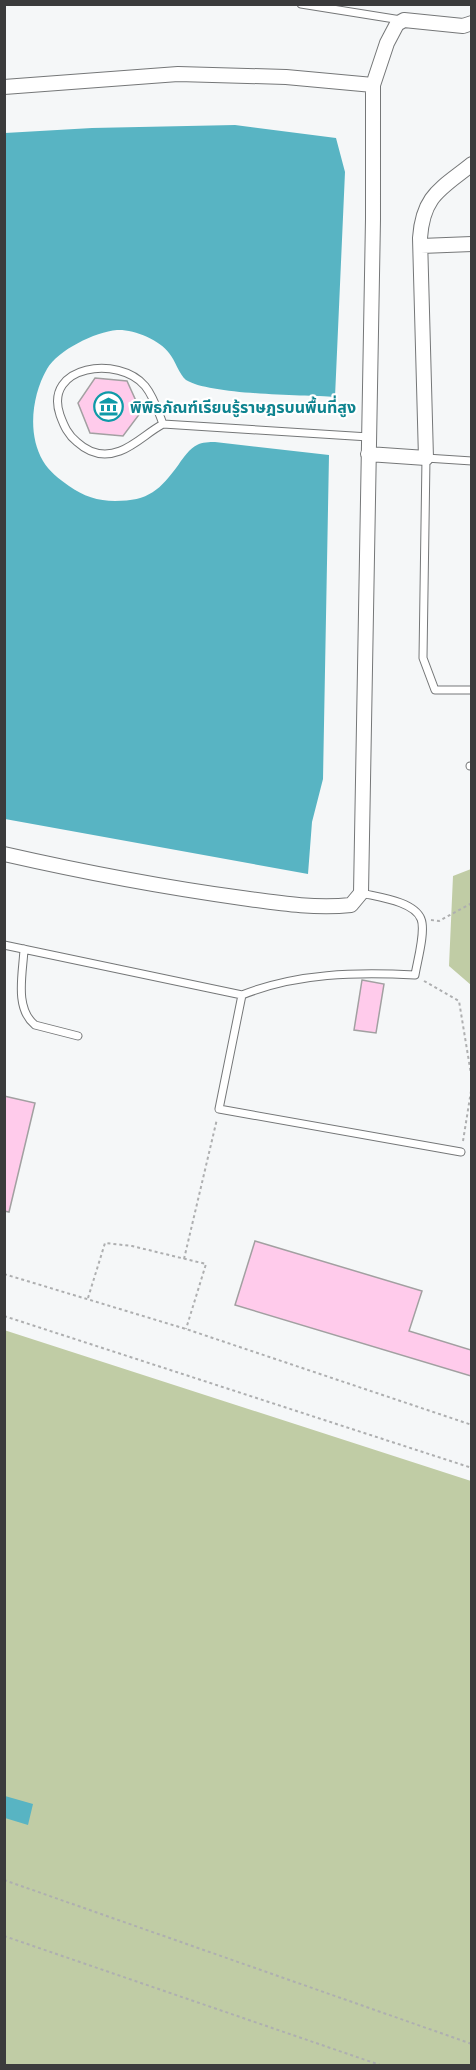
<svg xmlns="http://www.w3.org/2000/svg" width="476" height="2070" viewBox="0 0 476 2070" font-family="Roboto,'Noto Sans Thai',sans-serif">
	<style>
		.green { fill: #c0cca5 }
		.water { fill: #58b4c3 }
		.building { fill: #ffcbeb; stroke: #a2a0a1; stroke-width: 1.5 }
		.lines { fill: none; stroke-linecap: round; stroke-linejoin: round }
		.lane-casing { stroke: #757778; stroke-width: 9 }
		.street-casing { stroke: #757778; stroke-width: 16 }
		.path { stroke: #aeafb0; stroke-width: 2; stroke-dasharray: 3 3; stroke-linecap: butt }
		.lane { stroke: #fff; stroke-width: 7 }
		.street { stroke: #fff; stroke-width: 14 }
		.labels { text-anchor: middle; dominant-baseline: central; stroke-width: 4.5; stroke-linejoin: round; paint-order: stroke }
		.culture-label { font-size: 16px; font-weight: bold; fill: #0d838f; stroke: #fff; text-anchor: start }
	</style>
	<rect width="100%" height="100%" fill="#f5f7f8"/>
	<path class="green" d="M471,869V985L449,966L453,876Z
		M4,1330L471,1481V2065H5Z"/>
	<path class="water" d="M235,125L336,138L345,172L335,397C303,395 210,395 186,380C179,374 175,360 169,353C160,340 133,329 117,330C95,332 58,350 47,369C32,395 27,434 43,461C49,471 59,479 69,486C83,496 98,501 115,501C149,501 160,490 179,464C183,458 190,448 197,445C202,442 210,442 215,442L329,455L323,779L312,822L308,874L5,819V133L92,128Z
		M5,1796L33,1804L28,1825L5,1818Z"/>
	<path class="building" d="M95,378L127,381L141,412L123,436L90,433L78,403Z
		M362,980L384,984L376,1033L354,1030Z
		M4,1096L35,1103L9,1212L4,1211Z
		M255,1241L422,1291L409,1331L471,1350V1376L235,1305Z"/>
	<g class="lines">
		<defs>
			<path id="lane" d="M301,4L401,20
				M163,424C158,411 154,397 145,386C119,355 43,365 60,415C64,426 68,435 77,442C89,453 104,457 120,451C136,445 148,432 163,424L369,437
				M472,461L426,458L423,658L435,690H472
				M470,766H472
				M4,945L242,995C297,973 356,972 415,975C417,962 426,931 421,919C414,901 377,897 361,893
				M24,949C23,973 14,1008 35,1025L78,1036
				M242,995L219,1109L461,1152"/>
			<path id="street" d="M4,87L178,74L286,77L373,85
				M421,246L472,244
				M368,454L426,458L420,238C423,195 441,189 472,164
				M4,854C83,872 162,887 242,898C278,903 315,909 351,905L361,893L373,219V85L387,43L397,24L404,20L463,26L472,23"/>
		</defs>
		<use href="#lane" class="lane-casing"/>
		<use href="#street" class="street-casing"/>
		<path class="path" d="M431,920L439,921L472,903
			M424,981L459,1001L472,1080
			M463,1141L472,1085
			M184,1259L217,1119
			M4,1274L186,1329L472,1425
			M88,1298L105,1243L132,1246L206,1264L186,1329
			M4,1316L472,1468
			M4,1880L472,2044
			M4,1936L383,2066"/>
		<use href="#lane" class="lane"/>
		<use href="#street" class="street"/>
	</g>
	<defs>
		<symbol id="museum-ring" viewBox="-11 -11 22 22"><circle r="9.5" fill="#fff" stroke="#0f9aa8" stroke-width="1.5"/><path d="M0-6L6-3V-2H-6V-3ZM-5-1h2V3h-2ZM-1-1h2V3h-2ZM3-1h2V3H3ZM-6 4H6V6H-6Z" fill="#0f9aa8"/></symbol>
	</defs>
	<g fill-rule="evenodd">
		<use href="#museum-ring" x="92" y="390" width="33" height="33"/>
	</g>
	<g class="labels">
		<g class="culture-label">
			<text x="130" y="407">พิพิธภัณฑ์เรียนรู้ราษฎรบนพื้นที่สูง</text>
		</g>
	</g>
	<rect width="476" height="2070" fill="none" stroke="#3b3b3c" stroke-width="12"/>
</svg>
